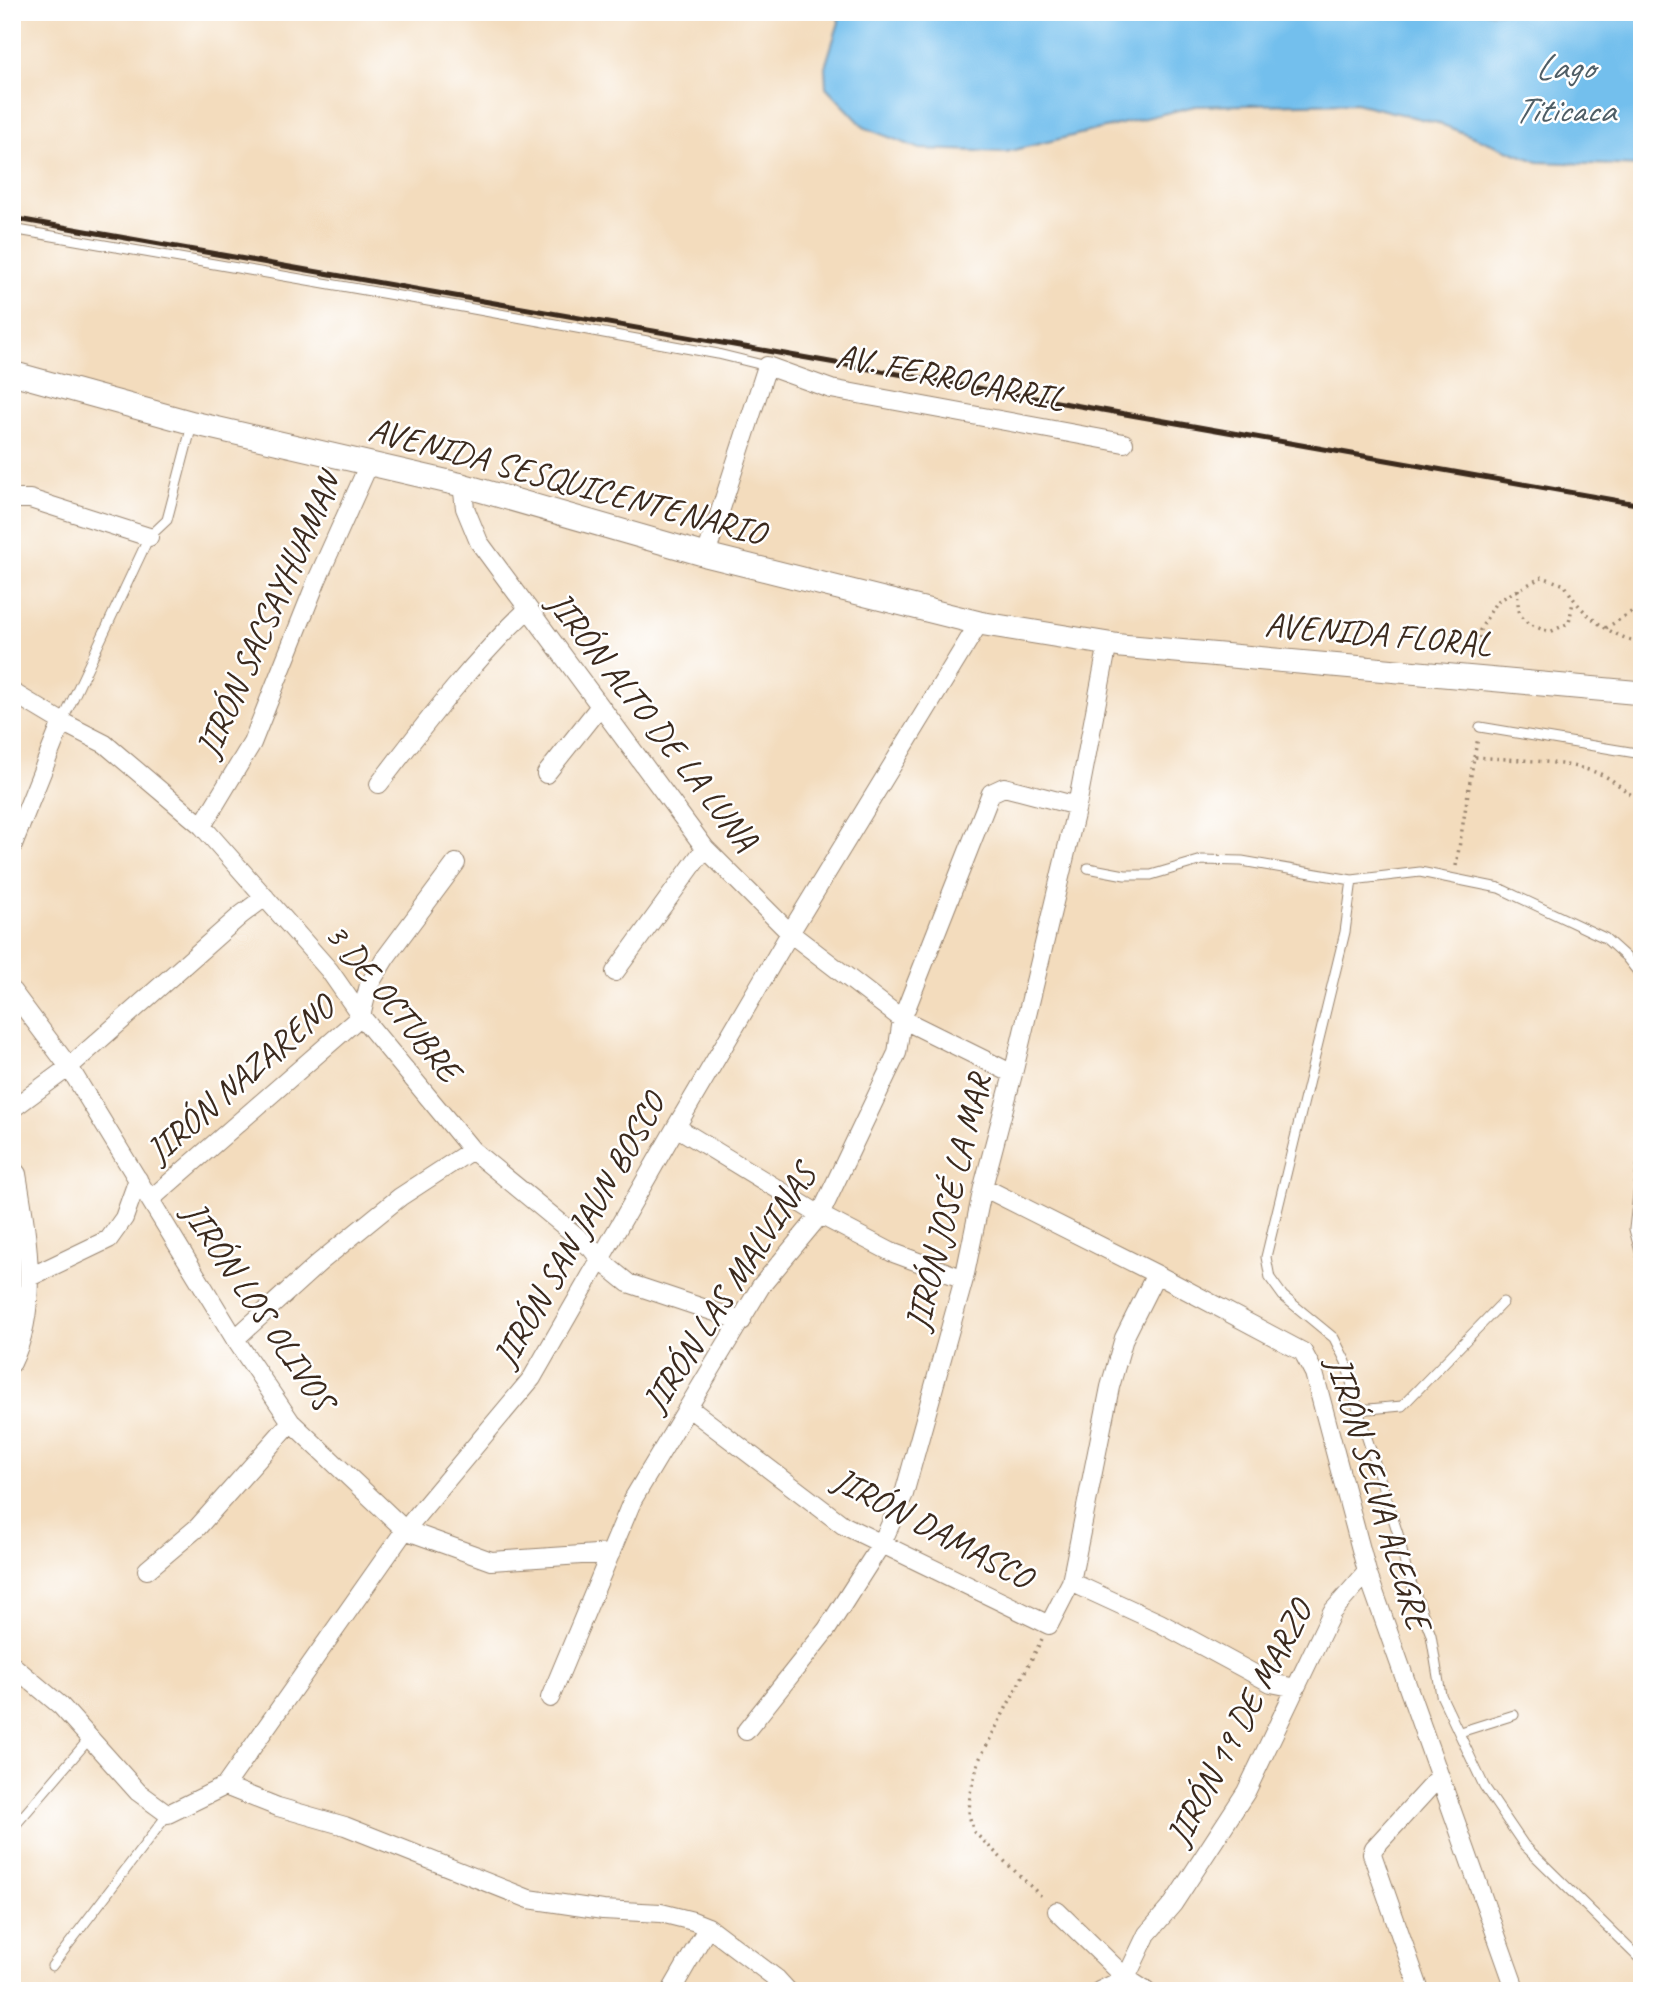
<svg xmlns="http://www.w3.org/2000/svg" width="1654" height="2003" viewBox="0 0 1654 2003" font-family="Caveat,sans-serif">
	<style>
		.water { fill: #73bfed; stroke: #577486; stroke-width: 2 }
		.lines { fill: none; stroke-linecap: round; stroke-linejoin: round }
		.service-casing { stroke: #97836e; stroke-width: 11 }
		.minor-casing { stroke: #97836e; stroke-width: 20 }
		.tertiary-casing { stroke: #97836e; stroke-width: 25 }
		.path { stroke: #97836e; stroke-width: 3.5; stroke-dasharray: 2 5; stroke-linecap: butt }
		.service { stroke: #fff; stroke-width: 9 }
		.minor { stroke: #fff; stroke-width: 18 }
		.tertiary { stroke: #fff; stroke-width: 23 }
		.rail { stroke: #3b2a1e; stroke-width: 5 }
		.labels { text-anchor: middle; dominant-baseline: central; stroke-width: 5; stroke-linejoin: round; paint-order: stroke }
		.street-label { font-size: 35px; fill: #3b2a1e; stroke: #fff }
		.water-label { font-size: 37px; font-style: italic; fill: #4f5e66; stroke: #fff }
	</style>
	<rect width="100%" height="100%" fill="#fff"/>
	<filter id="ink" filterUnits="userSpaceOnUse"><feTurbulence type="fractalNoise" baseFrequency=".0143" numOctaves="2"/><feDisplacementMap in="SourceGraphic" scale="14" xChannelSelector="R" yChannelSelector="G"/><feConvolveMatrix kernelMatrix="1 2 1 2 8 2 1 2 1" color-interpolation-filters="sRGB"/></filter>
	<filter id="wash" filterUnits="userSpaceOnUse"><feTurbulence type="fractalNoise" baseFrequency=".00686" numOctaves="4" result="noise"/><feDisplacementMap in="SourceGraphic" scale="28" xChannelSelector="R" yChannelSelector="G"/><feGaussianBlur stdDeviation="1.57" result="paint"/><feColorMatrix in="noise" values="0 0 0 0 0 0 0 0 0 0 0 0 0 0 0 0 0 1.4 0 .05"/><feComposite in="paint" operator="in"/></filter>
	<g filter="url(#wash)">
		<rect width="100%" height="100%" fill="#f3dcbd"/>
		<path class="water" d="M837,12H1642V166L1538,162L1438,123L1355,103L1195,106L1006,152L920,149L865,128L826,87L825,67L839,22Z"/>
	</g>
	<g filter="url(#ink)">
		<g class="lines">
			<defs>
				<path id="service" d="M12,229L457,306L718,354L767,366
					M62,722L149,537L167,520L192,425
					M1480,727L1642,754
					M1088,868L1125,875H1151L1202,860L1242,861L1352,880L1420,872L1499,888L1605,938L1626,957L1642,977
					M1352,880L1345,932L1266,1257L1270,1278L1283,1296L1334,1338L1346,1362L1358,1410L1399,1537L1406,1569L1431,1635L1441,1695L1484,1786L1524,1845L1642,1961
					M1642,1159L1634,1229L1642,1259
					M1358,1410L1402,1406L1503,1302
					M1460,1732L1514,1715
					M12,1829L90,1738
					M52,1966L168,1814"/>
				<path id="minor" d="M462,485L465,508L479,542L705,848L790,933L902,1019L1013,1074
					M12,499H30L149,537
					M706,555L767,366L831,389L1124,443
					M12,692L62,722L105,744L202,826L329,970L361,1016L472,1150L591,1248L601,1261L628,1283L742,1321
					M546,774L600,706
					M379,784C426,723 471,663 527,610
					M202,826L252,743L317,580L369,464
					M12,847L62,722
					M615,972L705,848
					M12,991L69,1067L235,1339L291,1422L405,1530L491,1561L611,1553
					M12,1109L69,1067L241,915L265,897
					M676,1127L820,1215L891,1252L964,1279
					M12,1168L17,1174C27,1234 40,1306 12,1363
					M983,1187L1156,1274L1303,1352L1314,1373L1367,1572L1516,1991
					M151,1199L361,1016L369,985L386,957L456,863
					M30,1277L109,1239L124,1218L138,1179
					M235,1339L320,1262L400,1197L472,1150
					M689,1408L843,1525L1049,1625L1071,1582L1110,1387L1124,1338L1156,1274
					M147,1570L198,1527L291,1422
					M1071,1582L1160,1623L1271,1683L1296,1688
					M12,1665L61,1706L138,1792L168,1814L225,1786L405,1530L532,1378L676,1127L790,933L979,623
					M550,1698L633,1499L761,1286L820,1215L897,1053L902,1019L991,793L1004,787L1077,806
					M746,1731L827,1629L882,1543L904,1494L964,1279L983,1187L1013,1074L1077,806L1108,643
					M225,1786L278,1807L345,1826L529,1899L603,1910L661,1913L693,1921L708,1927L777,1979L788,1991
					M1057,1911L1126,1978L1146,1991
					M1126,1978L1147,1934L1173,1904L1246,1792L1332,1612L1367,1572
					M671,1991L708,1927
					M1099,1991L1126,1978
					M1420,1991L1372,1854L1374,1848L1439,1777"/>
				<path id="tertiary" d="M12,373L193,423L462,485L706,555L979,623L1121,646L1642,693"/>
			</defs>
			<use href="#service" class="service-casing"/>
			<use href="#minor" class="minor-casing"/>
			<use href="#tertiary" class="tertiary-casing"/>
			<path class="path" d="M1518,589C1517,620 1521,622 1550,632L1569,623L1573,602
				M1606,628L1636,609L1642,611
				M1478,659L1480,630L1496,602L1542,577L1565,585C1579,613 1611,637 1642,643
				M1474,757L1478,738
				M1456,866L1474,757C1512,760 1566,760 1600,774C1616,780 1626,794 1642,801
				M1042,1639L979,1760L970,1793L969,1815L974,1832L1044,1899"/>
			<use href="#service" class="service"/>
			<use href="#minor" class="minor"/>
			<use href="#tertiary" class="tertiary"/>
			<path class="rail" d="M12,218L1642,505"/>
		</g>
	</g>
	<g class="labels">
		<g class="street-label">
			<text transform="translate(950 377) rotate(11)">AV. FERROCARRIL</text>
			<text transform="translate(567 481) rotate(15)">AVENIDA SESQUICENTENARIO</text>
			<text transform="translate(268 615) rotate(-66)">JIRÓN SACSAYHUAMAN</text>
			<text transform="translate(1378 634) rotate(5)">AVENIDA FLORAL</text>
			<text transform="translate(653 721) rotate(52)">JIRÓN ALTO DE LA LUNA</text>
			<text transform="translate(393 1002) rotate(51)">3 DE OCTUBRE</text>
			<text transform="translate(240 1079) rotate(-41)">JIRÓN NAZARENO</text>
			<text transform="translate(948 1202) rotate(-76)">JIRÓN JOSÉ LA MAR</text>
			<text transform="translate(579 1230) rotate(-60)">JIRÓN SAN JAUN BOSCO</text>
			<text transform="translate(729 1288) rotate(-57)">JIRÓN LAS MALVINAS</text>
			<text transform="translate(259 1306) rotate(56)">JIRÓN LOS OLIVOS</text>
			<text transform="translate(1379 1493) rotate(73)">JIRÓN SELVA ALEGRE</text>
			<text transform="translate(933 1528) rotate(28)">JIRÓN DAMASCO</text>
			<text transform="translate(1239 1723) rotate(-62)">JIRÓN 19 DE MARZO</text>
		</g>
		<g class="water-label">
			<text x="1564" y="66">Lago<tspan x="1564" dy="43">Titicaca</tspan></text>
		</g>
	</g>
	<rect width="1654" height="2003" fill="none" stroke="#fff" stroke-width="42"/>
</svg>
